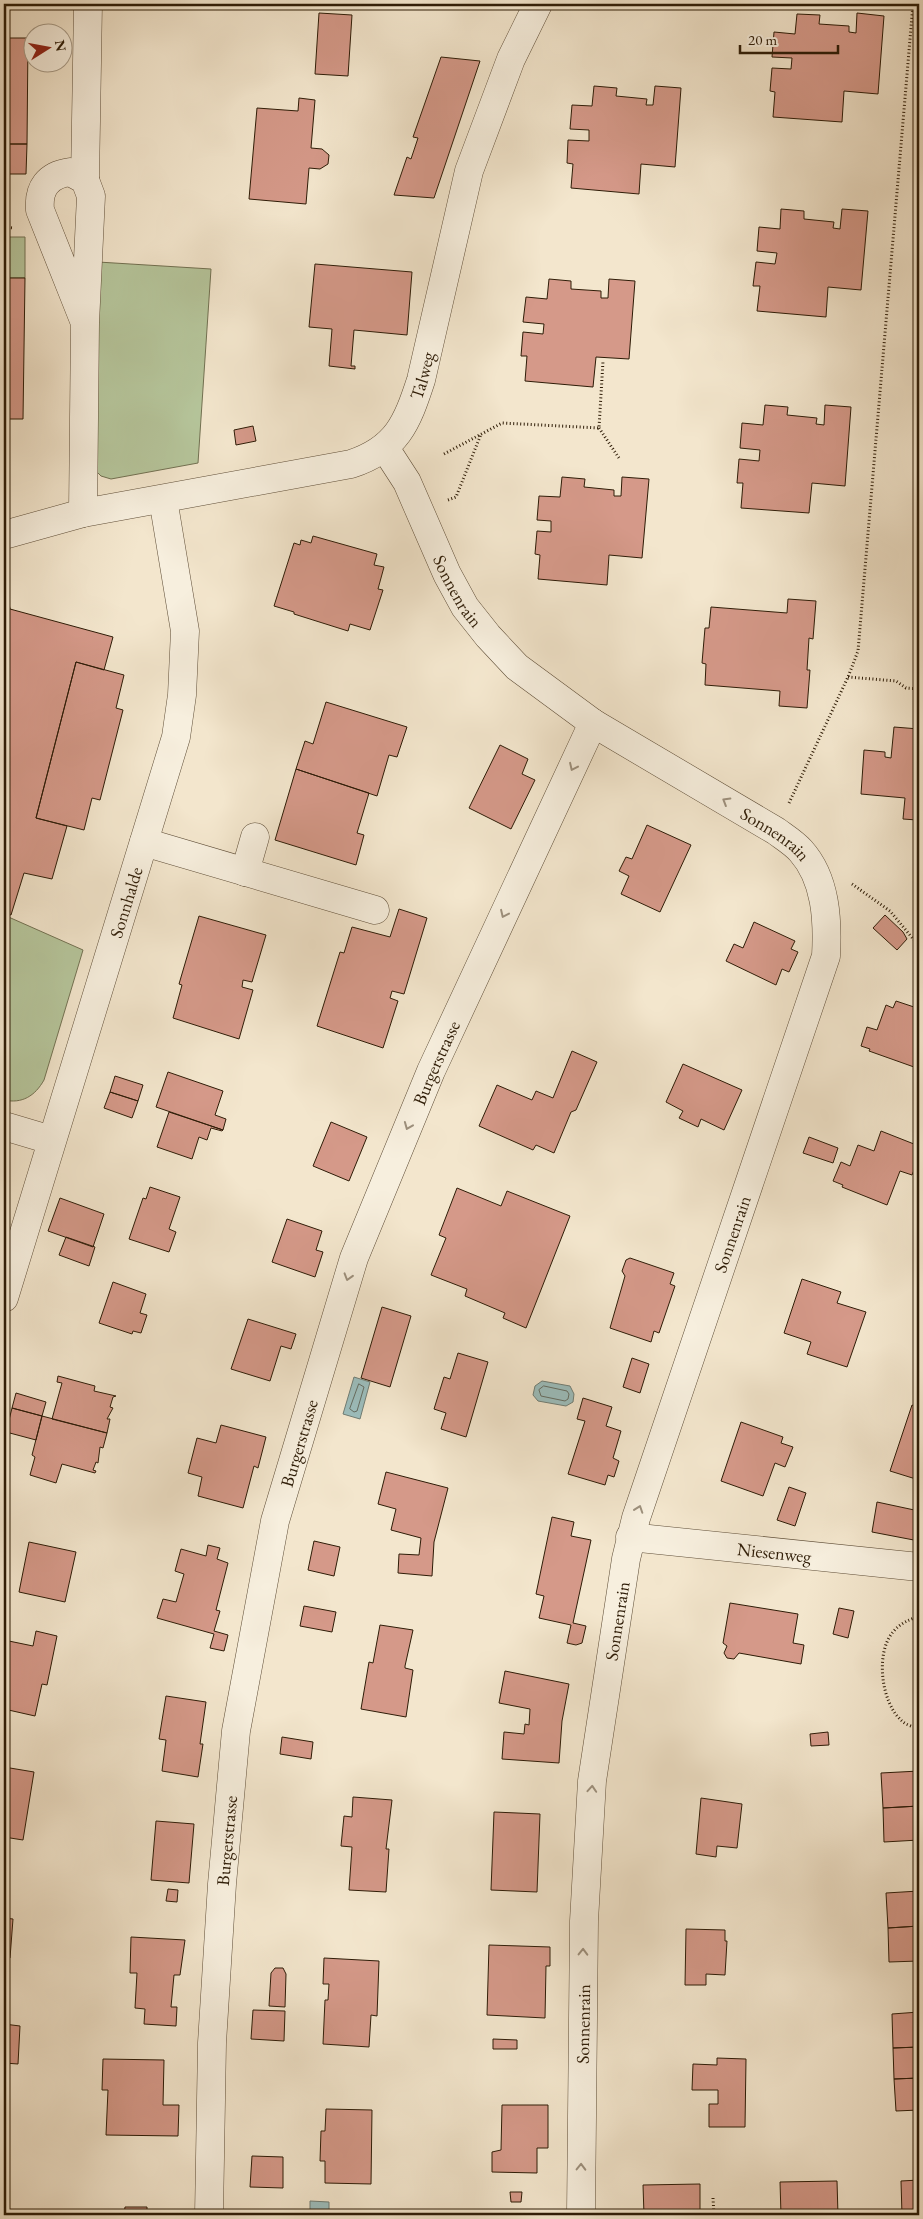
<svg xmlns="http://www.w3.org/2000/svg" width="923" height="2219" viewBox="0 0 923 2219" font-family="'EB Garamond',serif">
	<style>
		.green { fill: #b6c69c; stroke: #727152 }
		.water { fill: #9cbebd; stroke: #707d74 }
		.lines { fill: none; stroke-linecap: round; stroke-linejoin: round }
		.shore { stroke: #656d62; stroke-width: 1 }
		.building { fill: #d59989; stroke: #2e1c07 }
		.minor-casing { stroke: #5f4e38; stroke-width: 29 }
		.path { stroke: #2e1c07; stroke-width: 3; stroke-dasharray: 1 2.5; stroke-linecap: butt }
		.minor { stroke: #f7efde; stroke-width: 28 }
		.oneway { stroke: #9d907d }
		.labels { text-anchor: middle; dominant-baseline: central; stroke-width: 4.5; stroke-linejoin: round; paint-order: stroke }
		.street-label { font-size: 18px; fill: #2e1c07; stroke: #f7efde }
	</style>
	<rect width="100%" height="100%" fill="#f3e6cd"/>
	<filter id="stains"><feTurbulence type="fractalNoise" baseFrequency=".004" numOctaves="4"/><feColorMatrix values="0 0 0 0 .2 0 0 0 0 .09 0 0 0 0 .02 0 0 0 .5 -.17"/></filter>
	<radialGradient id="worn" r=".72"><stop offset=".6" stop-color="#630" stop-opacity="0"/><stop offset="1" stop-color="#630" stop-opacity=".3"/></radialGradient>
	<path class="green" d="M4,237H25V278H4Z
		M98,262L211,269L198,463L111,479L101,476L96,471Z
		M4,915L83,950L44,1080C35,1096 22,1104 4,1100Z"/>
	<path class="water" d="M354,1377L370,1382L360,1419L343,1414Z
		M542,1381L570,1386L574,1394L573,1402L566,1406L538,1401L533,1395L535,1386Z
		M310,2201L329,2202V2215H310Z"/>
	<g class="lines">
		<path class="shore" d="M359,1384L364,1387L357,1411L354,1412L350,1409Z
			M544,1386L567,1391L569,1394L568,1399L565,1401L541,1396L539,1390Z"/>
	</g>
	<path class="building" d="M319,13L352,15L348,76L315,74Z
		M857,13L884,16L878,94L844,91L842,122L773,117L775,92L770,91L772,68L791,69L792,58L772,57L774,32L795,34L797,14L820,15L819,24L849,26V32L856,33Z
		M4,38H28L27,144H4Z
		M441,57L480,61L434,198L394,195L407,157L411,159L418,138L413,137Z
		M594,86L617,88L616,96L647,99L646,105H653L655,86L681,88L675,167L641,164L639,194L571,188L573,164L567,163L568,140L589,141V130L570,129L572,105L592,106Z
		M299,98L315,100L311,148L322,149L329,155L328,164L320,169L309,168L306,204L249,199L257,108L298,111Z
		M4,144H27L26,174H4Z
		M781,209L804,211V219L834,222L833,228L840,229L842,209L868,211L861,290L828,287L826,317L757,311L760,286H753L756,262L775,264L777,253L757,251L759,227L780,229Z
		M315,264L412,272L407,335L354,330L351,366H355V369L329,366L332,329L309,327Z
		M4,278H25L23,419H4Z
		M549,279L571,281V289L601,291V298H608L609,279L635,281L629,359L596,357L593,387L525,381L527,356H521L523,332L543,334L544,324L523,322L526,297L547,299Z
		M765,405L788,407L787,415L817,418L816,424L824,425L825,405L851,407L845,486L812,483L809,513L741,508L743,483H737L739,459L759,461L760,450L740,448L742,423L763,425Z
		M253,426L256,441L236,445L234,430Z
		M562,477L585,479L584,487L614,490V496H621L622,477L649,479L642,558L609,555L607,585L538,579L540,555L535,554L537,531L551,532V521L537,520L539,496L560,497Z
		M313,536L377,554L374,565L384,567L378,589L383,590L370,630L350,624L348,631L294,614V612L274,606L294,543L300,545L301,540L311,543Z
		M4,576L10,609L113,637L104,670L76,662L36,818L67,826L52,879L24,873L11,915L4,913Z
		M788,599L816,601L813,639L809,638L807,670H810L807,708L779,706L780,691L705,685L706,664L702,663L705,628H709L711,607L787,613Z
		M76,662L124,675L116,708L123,710L100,800L92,798L84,830L36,818Z
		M326,702L407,727L397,757L389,755L377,796L296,769L305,741L313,744Z
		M894,727L919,729V820H917L903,819L905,798L861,794L864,750L885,752V757L891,758Z
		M500,745L528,759L522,774L535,780L511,829L469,808Z
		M296,769L369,793L357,833L364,835L356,865L275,840Z
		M647,825L691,845L660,912L621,894L629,876L619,871L626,857L632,859Z
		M399,909L427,918L404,994L392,991L390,998L398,1001L383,1048L317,1026L340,952L344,953L352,927L390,937Z
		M885,915L903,932L907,939L897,950L873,928Z
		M199,916L266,935L252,982L243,980L242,987L253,990L239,1039L173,1018L182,985L179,984Z
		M754,922L795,941L791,949L798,952L789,972L782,969L776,985L726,961L734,944L743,948Z
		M896,1001L917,1008L918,1012L919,1052L914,1067L869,1051L870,1049L861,1046L867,1027L877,1030L886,1005L893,1008Z
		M572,1051L597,1062L576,1110L571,1112L554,1153L536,1145L533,1150L479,1126L497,1085L532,1100L536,1091L553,1098Z
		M683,1064L742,1090L724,1130L701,1119L698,1127L679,1118L683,1111L666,1102Z
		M168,1072L223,1091L215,1115L226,1119L223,1130L156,1107Z
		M115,1076L143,1085L138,1101L110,1092Z
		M110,1092L138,1101L132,1118L104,1108Z
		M169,1112L223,1130L222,1131L211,1128L207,1140L199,1137L192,1159L157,1147Z
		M331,1122L367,1137L349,1181L313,1166Z
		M881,1131L919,1146V1158L912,1175L900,1171L887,1205L842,1187L843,1185L833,1181L841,1162L850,1166L858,1145L874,1151Z
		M809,1137L838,1148L833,1163L803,1153Z
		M150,1187L180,1197L169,1229L176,1232L169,1252L129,1239L143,1198L146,1199Z
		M457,1188L501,1206L507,1191L570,1216L526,1328L503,1318L505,1313L465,1296L467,1289L431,1275L446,1238L439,1235Z
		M60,1198L104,1214L93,1247L48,1231Z
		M287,1219L322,1231L316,1250L323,1252L315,1277L272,1262Z
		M66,1237L95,1247L89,1266L59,1255Z
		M630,1258L674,1273L670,1284L675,1286L659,1333L654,1331L651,1342L610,1328L625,1276L622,1271L626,1260Z
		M802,1279L841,1292L837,1303L866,1312L847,1367L807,1354L811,1342L784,1333Z
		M113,1282L146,1294L140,1313L147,1315L141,1333L133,1331L132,1334L99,1323Z
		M382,1307L411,1316L390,1387L361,1378Z
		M248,1319L296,1334L291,1349L281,1346L270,1381L231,1369Z
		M458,1353L488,1362L466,1437L441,1429L446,1413L434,1409L444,1377L450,1379Z
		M632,1358L649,1364L640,1393L623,1387Z
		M58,1376L95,1386L94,1391L116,1396L113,1397L110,1407L113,1408L107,1419H110L107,1433L52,1419L62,1383L57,1382Z
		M16,1393L46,1402L42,1416L12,1408Z
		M583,1398L612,1407L606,1426L621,1431L613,1458L619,1461L614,1477L608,1475L605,1485L568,1474L585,1421L577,1419Z
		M912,1405L919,1408V1480L890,1471Z
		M12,1408L42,1416L36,1440L6,1432Z
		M42,1416L107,1433L103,1448L100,1447L98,1463L96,1462L93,1470L96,1471L95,1473L62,1464L56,1483L30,1475L35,1457L32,1455Z
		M741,1422L783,1437L781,1443L793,1447L785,1467L775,1463L763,1496L721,1481Z
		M221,1425L266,1437L258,1468L254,1466L243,1508L198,1496L202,1477L188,1473L197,1438L216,1443Z
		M386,1472L448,1488L434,1542L432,1576L398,1573L399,1554L419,1555L421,1538L391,1530L396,1509L378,1504Z
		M789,1487L806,1493L795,1526L777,1520Z
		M877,1502L919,1511V1541L872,1532Z
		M552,1517L574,1522L571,1536L591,1540L573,1623L586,1626L582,1643L576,1645L567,1643L571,1625L539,1618L544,1596L536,1594Z
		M314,1541L340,1547L334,1576L308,1570Z
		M29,1542L76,1552L65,1602L19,1592Z
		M208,1545L220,1548L217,1559L228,1563L216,1610L220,1611L214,1631L228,1635L224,1651L210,1648L214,1634L157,1618L163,1599L176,1602L184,1574L175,1571L181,1549L206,1556Z
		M730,1603L798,1614L793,1643L804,1645L801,1664L739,1653L734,1659L727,1658L724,1653L727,1646L723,1643Z
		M304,1606L336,1612L332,1632L300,1626Z
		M839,1608L854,1611L848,1638L833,1634Z
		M380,1625L413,1630L405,1666V1668L413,1670L406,1717L361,1709L369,1662L373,1663Z
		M36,1631L57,1636L47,1685L42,1684L35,1716L4,1709V1640L33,1646Z
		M505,1671L569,1684L562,1721L559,1763L502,1759L504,1732L524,1734L525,1724L529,1725L530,1709L499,1703Z
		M166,1696L206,1702L200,1744H203L198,1777L162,1771L166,1740L159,1739Z
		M828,1732L829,1745L811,1746L810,1734Z
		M282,1737L313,1742L311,1759L280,1754Z
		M4,1767L34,1772L23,1840L4,1837Z
		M919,1771V1806L883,1808L881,1773Z
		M353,1797L392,1800L386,1849H389L386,1892L349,1890L352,1847L341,1846L344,1816L352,1817Z
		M701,1798L742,1804L737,1848L717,1846L716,1857L696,1854Z
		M919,1806V1840L884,1842L883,1808Z
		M494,1812L540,1814L537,1892L491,1890Z
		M156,1821L194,1824L189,1883L151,1880Z
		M168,1889L178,1890L177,1902L166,1901Z
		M919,1891V1926L888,1928L886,1893Z
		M4,1918L13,1919L10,1958H4Z
		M919,1926V1961L889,1962L888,1928Z
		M686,1929L725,1930V1941H727L725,1975L706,1974V1985H685Z
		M131,1937L185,1940L180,1975H174L171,2007H177L176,2026L144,2024L145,2009L135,2008L137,1973H130Z
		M489,1945L550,1947V1966H546L545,2018L487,2015Z
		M324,1958L379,1961L377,2016L371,2015L369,2047L323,2044L325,2000H328L329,1984H323Z
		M275,1968H283L286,1974L285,2007L269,2006L271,1973Z
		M253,2010L285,2011L284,2041L251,2039Z
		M919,2012V2047L893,2048L892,2014Z
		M4,2024L20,2026L18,2064L4,2063Z
		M493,2039L517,2040V2049H493Z
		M919,2047V2078L894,2079L893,2048Z
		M717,2058L746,2059L745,2127H709V2104H718V2090H692L693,2064L717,2065Z
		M103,2059L164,2060L163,2105H179L178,2136L106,2135L108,2090H102Z
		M919,2078V2110L896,2111L894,2079Z
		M502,2105H548V2148H537V2173L492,2172V2152L501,2150Z
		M326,2109L372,2110L371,2184L325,2183V2161H320L321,2131H325Z
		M252,2156L283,2157V2188L250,2187Z
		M919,2180V2215H902L901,2181Z
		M837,2181L838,2215H781L780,2182Z
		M700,2184V2215H644L643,2185Z
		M510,2192H522L521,2202H511Z
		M125,2207H147V2215H124Z"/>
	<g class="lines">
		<defs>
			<g id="minor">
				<path d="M85,180L88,4"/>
				<path id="s1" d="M385,448L407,482L447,574L465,607L488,636L517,667L593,723L776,831C784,837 794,843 801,851C826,879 828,920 826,956L636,1518L626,1559L592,1781L584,1921L581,2215"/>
				<path d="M83,513L85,323L91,196L85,180L70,172C48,175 38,188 40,210L85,323"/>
				<path id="s2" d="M4,535L83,513L351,464C397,449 407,423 421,380L469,171L511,59L538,4"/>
				<path d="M144,842L375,910"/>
				<path d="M245,872L255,837"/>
				<path d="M4,1126L51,1140"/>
				<path id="s3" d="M4,1298L176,737L182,695L185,631L163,499"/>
				<path id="s4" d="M630,1537L919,1567"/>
				<path id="s5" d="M209,2215L212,2043L222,1884L236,1731L275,1521L354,1258L431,1071L593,723"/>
			</g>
		</defs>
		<use href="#minor" class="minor-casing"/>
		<path class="path" d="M4,227L13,228
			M599,428L619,458
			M444,454L502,423L599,428L603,361
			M448,500L456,497L481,434
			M848,677L896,681L906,688L919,689
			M789,803L848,677L858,651L913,4
			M852,884L890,911L919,946
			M919,1616C909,1620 900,1623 893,1632C875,1653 881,1703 902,1721C906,1725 914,1727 919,1729
			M713,2198L714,2215"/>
		<use href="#minor" class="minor"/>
	</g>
	<defs><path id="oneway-chevron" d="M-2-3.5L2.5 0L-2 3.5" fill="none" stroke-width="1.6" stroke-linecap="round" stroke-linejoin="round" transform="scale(1.25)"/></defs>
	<g class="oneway">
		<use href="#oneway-chevron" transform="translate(573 767) rotate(115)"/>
		<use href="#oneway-chevron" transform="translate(726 801) rotate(-149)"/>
		<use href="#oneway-chevron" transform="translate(504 914) rotate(115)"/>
		<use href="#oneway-chevron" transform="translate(408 1126) rotate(112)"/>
		<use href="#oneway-chevron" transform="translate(348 1277) rotate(107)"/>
		<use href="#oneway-chevron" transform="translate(639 1509) rotate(-71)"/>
		<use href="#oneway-chevron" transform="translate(592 1789) rotate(-86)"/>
		<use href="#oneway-chevron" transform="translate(583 1952) rotate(-89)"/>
		<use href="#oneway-chevron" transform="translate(581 2167) rotate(-89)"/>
	</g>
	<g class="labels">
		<g class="street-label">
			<text stroke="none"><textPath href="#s2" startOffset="474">Talweg</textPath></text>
			<text stroke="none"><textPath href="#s1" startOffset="161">Sonnenrain</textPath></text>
			<text stroke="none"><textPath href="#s1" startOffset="566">Sonnenrain</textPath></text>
			<text stroke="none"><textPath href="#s3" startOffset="414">Sonnhalde</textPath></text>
			<text stroke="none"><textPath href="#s5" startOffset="1185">Burgerstrasse</textPath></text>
			<text transform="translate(732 1234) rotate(-71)">Sonnenrain</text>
			<text stroke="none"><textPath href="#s5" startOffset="780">Burgerstrasse</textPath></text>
			<text stroke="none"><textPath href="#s4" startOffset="145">Niesenweg</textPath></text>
			<text transform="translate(617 1621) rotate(-81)">Sonnenrain</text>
			<text stroke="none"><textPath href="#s5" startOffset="375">Burgerstrasse</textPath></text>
			<text transform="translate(583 2024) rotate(-89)">Sonnenrain</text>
		</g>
	</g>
	<rect width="923" height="2219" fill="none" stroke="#f3e6cd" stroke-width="20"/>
	<rect x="5" y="5" width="913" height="2209" fill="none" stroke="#2e1c07" stroke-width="2.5"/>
	<rect x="10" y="10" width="903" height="2199" fill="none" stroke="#2e1c07"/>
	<g transform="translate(48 48) rotate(79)"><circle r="24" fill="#f7efde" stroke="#a79b88"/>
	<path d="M0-4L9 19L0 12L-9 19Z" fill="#8f2418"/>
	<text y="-8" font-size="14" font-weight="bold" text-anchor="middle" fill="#2e1c07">N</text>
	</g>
	<path d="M740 45v8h98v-8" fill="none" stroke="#2e1c07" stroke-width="2.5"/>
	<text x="748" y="45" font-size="15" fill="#2e1c07" stroke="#f7efde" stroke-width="4" paint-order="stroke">20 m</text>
	<rect width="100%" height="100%" filter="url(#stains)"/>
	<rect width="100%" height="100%" fill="url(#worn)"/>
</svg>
